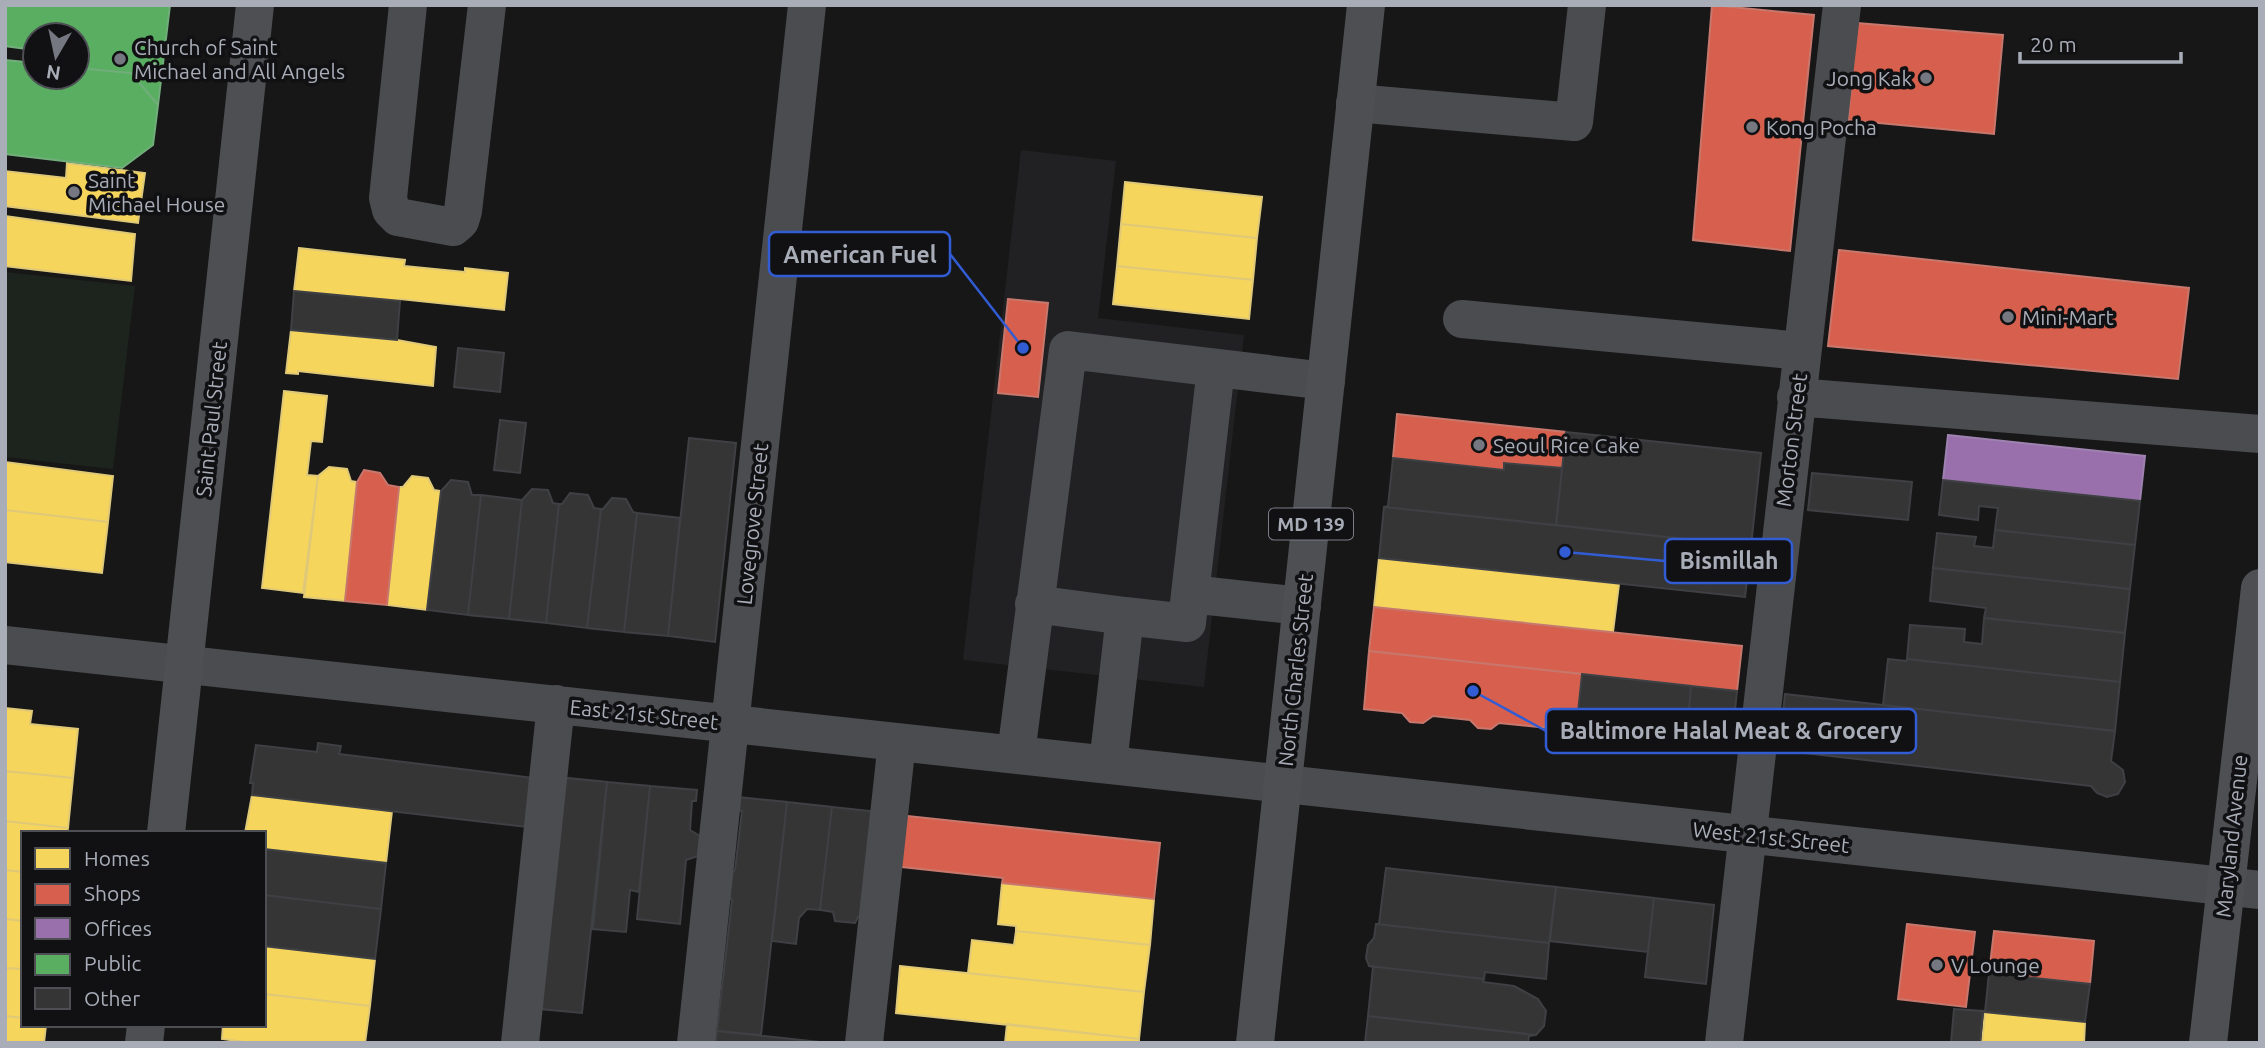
<svg xmlns="http://www.w3.org/2000/svg" width="2265" height="1048" viewBox="0 0 2265 1048" font-family="Ubuntu,sans-serif">
	<style>
		.built { fill: #212123 }
		.green { fill: #1d241e }
		.homes { fill: #f6d55c; stroke: #dfc978; stroke-width: 2 }
		.shops { fill: #d6604d; stroke: #c8776d; stroke-width: 2 }
		.offices { fill: #9970ab; stroke: #9e82af; stroke-width: 2 }
		.public { fill: #5aae61; stroke: #71ae7b; stroke-width: 2 }
		.building { fill: #353536; stroke: #3f4043; stroke-width: 2 }
		.lines { fill: none; stroke-linecap: round; stroke-linejoin: round }
		.minor { stroke: #4b4c50; stroke-width: 38 }
		.major { stroke: #4d4f52; stroke-width: 38 }
		.poi-dot { fill: #757880; stroke: #111113; stroke-width: 2.5 }
		.labels { text-anchor: middle; dominant-baseline: central; stroke-width: 7; stroke-linejoin: round; paint-order: stroke }
		.shield { fill: #111113; stroke: #7b7e86; stroke-width: 2 }
		.shield-label { font-size: 19px; font-weight: bold; fill: #a8adb8 }
		.poi-label { font-size: 21px; fill: #a8adb8; stroke: #111113; text-anchor: start }
		.street-label { font-size: 21px; fill: #a8adb8; stroke: #111113 }
		.leader { fill: none; stroke: #325cd3; stroke-width: 2.5 }
		.callout-dot { fill: #325cd3; stroke: #111113; stroke-width: 2.5 }
		.callout { fill: #111113; stroke: #325cd3; stroke-width: 2.5 }
		.callout-label { font-size: 23px; text-anchor: middle; font-weight: bold; fill: #a8adb8 }
	</style>
	<rect width="100%" height="100%" fill="#171717"/>
	<path class="built" d="M1021,150L1116,161L1098,318L1244,335L1204,687L963,660Z"/>
	<path class="green" d="M5,272L135,286L113,469L5,457Z"/>
	<path class="homes" d="M67,163L145,173L138,223L5,206V171L66,178Z
		M1125,182L1262,197L1257,238L1121,224Z
		M5,216L135,234L131,281L5,266Z
		M1121,224L1257,238L1253,280L1117,266Z
		M299,248L405,260L404,266L465,272V268L508,273L504,310L400,299V301L294,291Z
		M1117,266L1253,280L1249,319L1113,304Z
		M291,330L397,340L436,347L433,386L298,371V374L286,373Z
		M284,391L327,396L322,442L311,441L307,475L318,476L303,593L262,588Z
		M5,462L113,476L108,522L5,510Z
		M329,467L347,469L351,481L357,482L345,601L304,597L318,476Z
		M412,476L428,478L434,490L441,491L427,610L387,605L399,487H403Z
		M5,510L108,522L102,573L5,562Z
		M1379,558L1619,584L1613,632L1374,607Z
		M5,708L32,711L30,724L78,729L73,778L5,771Z
		M5,771L73,778L68,828L5,821Z
		M252,795L392,811L386,863L264,849V833H245Z
		M5,821L68,828L67,833H23V872L5,870Z
		M5,870L23,872V921L5,919Z
		M1002,883L1154,899L1150,945L1016,931V926L998,924Z
		M5,919L23,921V969L5,968Z
		M1016,931L1150,945L1144,992L968,973L972,940L1014,945Z
		M264,946L375,959L370,1006L264,994Z
		M900,966L1144,992L1139,1039L896,1013Z
		M5,968L23,969V1018L5,1016Z
		M264,994L370,1006L365,1043H252L222,1039L223,1025H264Z
		M1985,1012L2085,1022L2084,1043H1982Z
		M5,1016L23,1018V1025H46L44,1043H5Z
		M1007,1024L1139,1039V1043H1005Z"/>
	<path class="shops" d="M1712,5L1814,15L1790,251L1693,240Z
		M1857,23L2003,35L1994,134L1848,120Z
		M1839,250L2189,288L2178,379L1828,346Z
		M1008,299L1048,303L1038,397L998,393Z
		M1397,414L1566,432L1562,468L1504,463V470L1393,458Z
		M364,470L380,473L388,485L399,487L387,605L345,601L357,482Z
		M1374,607L1742,646L1737,691L1369,651Z
		M1369,651L1582,674L1576,731L1499,723L1491,729L1478,728L1470,720L1433,716L1423,723L1410,722L1402,713L1364,709Z
		M898,815L1160,843L1154,899L1002,883L1003,878L893,866Z
		M1907,924L1975,932L1966,1007L1898,999Z
		M1994,931L2094,941L2090,984L1989,973Z"/>
	<path class="offices" d="M1948,435L2145,456L2140,501L1943,480Z"/>
	<path class="public" d="M5,5H170L158,105L131,73L77,68V35H35V50L5,46Z
		M5,60L35,63V77H77V68L131,73L158,105L153,145L122,168L5,154Z"/>
	<path class="building" d="M294,291L400,301L397,340L291,330Z
		M458,348L504,353L500,392L454,387Z
		M500,420L526,423L520,473L494,470Z
		M1566,432L1761,453L1751,546L1556,525Z
		M689,438L736,443L715,642L668,636Z
		M1393,458L1504,470V463L1562,468L1556,525L1384,507L1388,506Z
		M1812,473L1912,482L1908,520L1808,510Z
		M451,480L468,482L472,495H481L468,615L427,610L441,491Z
		M1943,480L2140,501L2135,545L1995,530L1998,508L1979,506L1978,520L1939,515Z
		M532,489L548,490L553,503L559,504L546,623L509,619L522,500Z
		M570,493L588,495L594,508L601,509L587,628L546,623L559,504H562Z
		M481,495L522,500L509,619L468,615Z
		M612,498L626,499L633,512L637,513L624,632L587,628L601,509H603Z
		M1384,507L1751,546L1745,597L1379,558Z
		M637,513L680,518L668,636L624,632Z
		M1995,530L2135,545L2130,589L1933,568L1937,533L1976,537L1974,546L1993,548Z
		M1933,568L2130,589L2125,633L1984,618L1986,608L1930,601Z
		M1984,618L2125,633L2120,682L1907,659L1910,625L1965,629L1964,642L1982,644Z
		M1888,659L1906,661L1907,659L2120,682L2115,731L1883,705Z
		M1582,674L1691,686L1686,743L1576,731Z
		M1691,686L1737,691L1731,748L1686,743Z
		M1785,694L2115,731L2111,761L2123,770L2125,782L2118,794L2107,797L2097,793L2091,786L1779,750Z
		M318,743L341,746L339,754L542,779L536,828L252,795L253,783H250L256,745L317,752Z
		M558,777L607,782L582,1013L540,1009Z
		M607,782L650,786L639,892L630,890L626,932L593,929Z
		M650,786L697,790L696,801H692L690,830L700,836L698,856L686,860L680,924L637,919Z
		M738,797L787,802L761,1035L717,1031L732,900L724,893L726,876L735,870L742,811L737,810Z
		M787,802L832,807L820,910L807,909L799,918L796,944L772,941Z
		M832,807L878,812L864,915L858,917L855,923L835,921L833,912L820,910Z
		M264,849L386,863L381,909L264,895Z
		M1386,868L1556,887L1549,943L1376,924H1379Z
		M1556,887L1654,898L1648,952L1550,941Z
		M264,895L381,909L375,959L264,946Z
		M1654,898L1714,905L1706,984L1645,977Z
		M1376,924L1549,943L1546,979L1485,972L1484,979L1369,966L1366,958L1368,945L1374,938Z
		M1369,966L1484,979L1483,982L1514,986L1538,999L1546,1011L1544,1026L1536,1035L1368,1016L1373,967Z
		M1989,973L2090,984L2085,1022L1985,1012Z
		M1954,1009L1983,1011L1980,1043H1951Z
		M1368,1016L1536,1035L1529,1036L1528,1043H1365Z
		M717,1031L829,1043H715Z"/>
	<g class="lines">
		<path class="minor" d="M408,5L388,198L391,210L398,217L453,227L460,221L463,211L487,5
			M1355,103L1574,122L1587,5
			M1462,319L1802,351
			M1216,368L1190,594L1302,606
			M1796,397L2260,434
			M1034,604L1125,616L1108,764
			M1125,616L1187,623L1190,594
			M5,645L2260,890
			M1016,754L1068,350L1326,381
			M520,1043L556,704
			M696,1043L807,5
			M864,1043L897,742
			M1724,1043L1842,5"/>
		<path class="major" d="M166,833L255,5
			M144,1043L146,1025
			M1255,1043L1366,5
			M2208,1043L2260,588"/>
	</g>
	<g class="poi-dot">
		<circle cx="120" cy="59" r="7"/>
		<circle cx="1926" cy="78" r="7"/>
		<circle cx="1752" cy="127" r="7"/>
		<circle cx="74" cy="192" r="7"/>
		<circle cx="2008" cy="317" r="7"/>
		<circle cx="1479" cy="445" r="7"/>
		<circle cx="1937" cy="965" r="7"/>
	</g>
	<g class="labels">
		<rect class="shield" x="1269" y="508.5" width="84" height="31" rx="5"/>
		<g class="shield-label">
			<text x="1311" y="524">MD 139</text>
		</g>
		<g class="poi-label">
			<text x="134" y="47">Church of Saint<tspan x="134" dy="24">Michael and All Angels</tspan></text>
			<text x="1912" y="78" text-anchor="end">Jong Kak</text>
			<text x="1766" y="127">Kong Pocha</text>
			<text x="88" y="180">Saint<tspan x="88" dy="24">Michael House</tspan></text>
			<text x="2022" y="317">Mini-Mart</text>
			<text x="1493" y="445">Seoul Rice Cake</text>
			<text x="1951" y="965">V Lounge</text>
		</g>
		<g class="street-label">
			<text transform="translate(211 419) rotate(-84)">Saint Paul Street</text>
			<text transform="translate(1791 440) rotate(-83)">Morton Street</text>
			<text transform="translate(752 524) rotate(-84)">Lovegrove Street</text>
			<text transform="translate(1295 670) rotate(-84)">North Charles Street</text>
			<text transform="translate(644 714) rotate(6)">East 21st Street</text>
			<text transform="translate(2231 836) rotate(-84)">Maryland Avenue</text>
			<text transform="translate(1771 837) rotate(6)">West 21st Street</text>
		</g>
	</g>
	<path class="leader" d="M1023 348L950 254M1565 552L1665 561M1473 691L1546 731"/>
	<g class="callout-dot">
		<circle cx="1023" cy="348" r="7"/>
		<circle cx="1565" cy="552" r="7"/>
		<circle cx="1473" cy="691" r="7"/>
	</g>
	<g class="callout">
		<rect x="769" y="232" width="181" height="44" rx="7"/>
		<rect x="1665" y="539" width="127" height="44" rx="7"/>
		<rect x="1546" y="709" width="370" height="44" rx="7"/>
	</g>
	<g class="callout-label">
		<text x="860" y="263">American Fuel</text>
		<text x="1729" y="569">Bismillah</text>
		<text x="1731" y="739">Baltimore Halal Meat &amp; Grocery</text>
	</g>
	<rect width="2265" height="1048" fill="none" stroke="#a8adb8" stroke-width="14"/>
	<rect x="21" y="831" width="245" height="196" fill="#111113" stroke="#4d4f55" stroke-width="2"/>
	<rect x="35" y="848" width="35" height="21" fill="#f6d55c" stroke="#4d4f55" stroke-width="2"/>
	<text x="84" y="866" font-size="21" fill="#a8adb8">Homes</text>
	<rect x="35" y="884" width="35" height="21" fill="#d6604d" stroke="#4d4f55" stroke-width="2"/>
	<text x="84" y="901" font-size="21" fill="#a8adb8">Shops</text>
	<rect x="35" y="918" width="35" height="21" fill="#9970ab" stroke="#4d4f55" stroke-width="2"/>
	<text x="84" y="936" font-size="21" fill="#a8adb8">Offices</text>
	<rect x="35" y="954" width="35" height="21" fill="#5aae61" stroke="#4d4f55" stroke-width="2"/>
	<text x="84" y="971" font-size="21" fill="#a8adb8">Public</text>
	<rect x="35" y="988" width="35" height="21" fill="#353536" stroke="#4d4f55" stroke-width="2"/>
	<text x="84" y="1006" font-size="21" fill="#a8adb8">Other</text>
	<g transform="translate(56 56) rotate(189)"><circle r="33" fill="#111113" stroke="#4d4f55" stroke-width="2"/>
	<path d="M0-5L12 26L0 18L-12 26Z" fill="#757880"/>
	<text y="-10" font-size="19" font-weight="bold" text-anchor="middle" fill="#a8adb8">N</text>
	</g>
	<path d="M2020 52v10h161v-10" fill="none" stroke="#a8adb8" stroke-width="3.5"/>
	<text x="2030" y="52" font-size="21" fill="#a8adb8" stroke="#111113" stroke-width="5" paint-order="stroke">20 m</text>
</svg>
